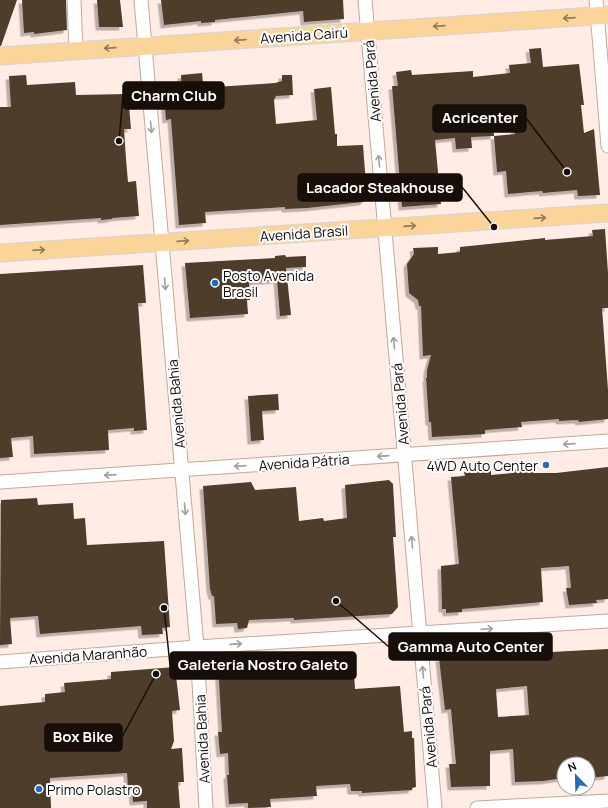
<svg xmlns="http://www.w3.org/2000/svg" width="608" height="808" viewBox="0 0 608 808" font-family="Manrope,sans-serif">
	<style>
		.building { fill: #4d3c2b; fill-rule: evenodd; filter: url(#shadow) }
		.lines { fill: none; stroke-linecap: round; stroke-linejoin: round }
		.minor-casing { stroke: #c3a89b; stroke-width: 15 }
		.major-casing { stroke: #d5d4d3; stroke-width: 19 }
		.minor { stroke: #fff; stroke-width: 13 }
		.major { stroke: #fbd499; stroke-width: 17 }
		.oneway { stroke: #947b59 }
		.oneway2 { stroke: #a29f9d }
		.poi-dot { fill: #236bbb; stroke: #fff; stroke-width: 1.5 }
		.labels { text-anchor: middle; dominant-baseline: central; stroke-width: 4; stroke-linejoin: round; paint-order: stroke }
		.street-label { font-size: 14px; fill: #170e0a; stroke: #fff }
		.poi-label { font-size: 14px; fill: #170e0a; stroke: #fff; text-anchor: start }
		.leader { fill: none; stroke: #170e0a; stroke-width: 1.5 }
		.callout-dot { fill: #170e0a; stroke: #fff; stroke-width: 1.5 }
		.callout { fill: #170e0a; stroke: #170e0a; stroke-width: 1.5 }
		.callout-label { font-size: 15px; text-anchor: middle; font-weight: bold; fill: #fff }
	</style>
	<defs>
		<filter id="shadow"><feDropShadow dx="-3.5" dy="3.5" stdDeviation="0" flood-color="#0004"/></filter>
	</defs>
	<rect width="100%" height="100%" fill="#ffede5"/>
	<path class="building" d="M0,0H17L1,46H0Z
		M22,0H66L67,30L34,34V32L24,33Z
		M97,0H120L123,27H99Z
		M161,0H343L344,19L304,22L303,11L215,20V22L201,23V21L164,25Z
		M541,48L543,67L579,64L584,105H581L584,133L594,129L600,195L578,196L577,190L543,193L542,191L508,194L506,171L497,172L494,136L471,137L472,148L456,149L455,138L435,140L441,204L402,207L392,86H398L396,72L411,70L412,75L473,71V77L510,73L509,65L531,63L529,49ZM512,106L515,134L494,136L492,108Z
		M202,73L203,83L215,82V87L275,83L282,81V75H292L293,95L276,96L274,100L276,124L317,120L314,89L331,87L335,134H337V146L363,145L367,198L363,202L307,208L285,209V207L205,212L206,223L179,225L171,119L166,120L164,96L182,95L181,75Z
		M26,75L27,85L75,82L76,95L128,94L131,129H124L126,159L128,182L136,181L139,216L112,218V219L101,220V218L0,225V107H11L9,76Z
		M605,229L608,273V308H602L608,390V419L579,422L578,420L559,421V419L521,422L522,427L485,430V434L432,437L431,422H429L426,378H427V370L431,355L423,356L421,306H419L418,300L409,293L407,264L414,254L413,248L438,247V254L460,252V247L545,238V240L593,236L592,230Z
		M285,255L286,257L306,256V267L286,268L291,315L280,316L277,280L249,282L250,300H247L248,314L190,318L185,263L275,258V256Z
		M143,265L146,303H138L147,430L134,431V428L108,430L109,450L34,454L33,436L11,438L13,457L0,458V274Z
		M278,394L279,410L262,411L264,440L251,441L248,396Z
		M608,467V599L596,600L597,603L569,605L566,588H571L569,566L541,568L543,602L462,609V612L446,613V609H442L441,566L459,564L451,477L465,476L464,472L491,470V475L513,473L512,469L534,468V473H556Z
		M389,480L393,484L396,537H393L398,607L392,614L294,620V618L249,620L247,628L238,629L237,623L216,624L214,596H212L210,589L203,486L251,482L255,490L296,487L299,521L323,518L324,521L347,518L345,485Z
		M37,498L38,505L73,503L74,519L85,518L87,545L164,541L170,627L162,628L163,634L142,635L141,626L40,634L38,616L10,618L12,644L0,645L1,500Z
		M608,649V776L588,778V764H564V778L543,781L515,782L513,749L490,751V786L451,787L449,764H456L451,709L445,710L439,658L533,652V653ZM527,686L529,715L498,717L496,689Z
		M264,660V662L267,661L268,669L322,668V675L354,673L355,689L400,686L404,732L412,731V738H414L416,787L412,788V790L362,793V791H351L350,784L316,786L317,796L270,799L271,807L248,808V803L229,804L227,775H229L228,753L220,754L218,732H222L218,664Z
		M175,667L180,710L172,711L174,741L171,749L182,748L184,782H178L180,808H147V801L133,802L132,787L128,788L127,773L50,778L51,808H0V706L45,702V694L65,692L64,683L111,679V672Z"/>
	<g class="lines">
		<defs>
			<path id="minor" d="M74,0L76,51
				M141,0L197,647L206,808
				M365,0L435,808
				M596,0L608,146
				M0,482L608,441
				M0,662L197,647L608,621
				M477,808L608,801"/>
			<path id="major" d="M0,56L608,15
				M0,253L608,213"/>
		</defs>
		<use href="#minor" class="minor-casing"/>
		<use href="#major" class="major-casing"/>
		<use href="#minor" class="minor"/>
		<use href="#major" class="major"/>
	</g>
	<defs><path id="oneway-shaft" d="M-6 0H5M1.5-3L5.5 0L1.5 3" fill="none" stroke-width="1.6" stroke-linecap="round" stroke-linejoin="round"/></defs>
	<g class="oneway">
		<use href="#oneway-shaft" transform="translate(569 18) rotate(176)"/>
		<use href="#oneway-shaft" transform="translate(439 26) rotate(176)"/>
		<use href="#oneway-shaft" transform="translate(240 40) rotate(176)"/>
		<use href="#oneway-shaft" transform="translate(110 48) rotate(176)"/>
		<use href="#oneway-shaft" transform="translate(540 218) rotate(-4)"/>
		<use href="#oneway-shaft" transform="translate(410 226) rotate(-4)"/>
		<use href="#oneway-shaft" transform="translate(183 241) rotate(-4)"/>
		<use href="#oneway-shaft" transform="translate(39 250) rotate(-4)"/>
	</g>
	<g class="oneway2">
		<use href="#oneway-shaft" transform="translate(151 127) rotate(85)"/>
		<use href="#oneway-shaft" transform="translate(379 161) rotate(-95)"/>
		<use href="#oneway-shaft" transform="translate(165 284) rotate(85)"/>
		<use href="#oneway-shaft" transform="translate(394 343) rotate(-95)"/>
		<use href="#oneway-shaft" transform="translate(569 444) rotate(176)"/>
		<use href="#oneway-shaft" transform="translate(383 456) rotate(176)"/>
		<use href="#oneway-shaft" transform="translate(240 466) rotate(176)"/>
		<use href="#oneway-shaft" transform="translate(110 475) rotate(176)"/>
		<use href="#oneway-shaft" transform="translate(185 509) rotate(85)"/>
		<use href="#oneway-shaft" transform="translate(412 542) rotate(-95)"/>
		<use href="#oneway-shaft" transform="translate(487 629) rotate(-3)"/>
		<use href="#oneway-shaft" transform="translate(236 644) rotate(-4)"/>
		<use href="#oneway-shaft" transform="translate(423 672) rotate(-95)"/>
	</g>
	<g class="poi-dot">
		<circle cx="215" cy="283" r="4"/>
		<circle cx="546" cy="465" r="4"/>
		<circle cx="39" cy="789" r="4"/>
	</g>
	<g class="labels">
		<g class="street-label">
			<text transform="translate(304 35) rotate(-4)">Avenida Cairú</text>
			<text transform="translate(372 81) rotate(-95)">Avenida Pará</text>
			<text transform="translate(304 233) rotate(-4)">Avenida Brasil</text>
			<text transform="translate(176 404) rotate(-95)">Avenida Bahia</text>
			<text transform="translate(400 404) rotate(-95)">Avenida Pará</text>
			<text transform="translate(304 462) rotate(-4)">Avenida Pátria</text>
			<text transform="translate(88 655) rotate(-4)">Avenida Maranhão</text>
			<text transform="translate(428 727) rotate(-95)">Avenida Pará</text>
			<text transform="translate(202 739) rotate(-93)">Avenida Bahia</text>
		</g>
		<g class="poi-label">
			<text x="223" y="275">Posto Avenida<tspan x="223" dy="16">Brasil</tspan></text>
			<text x="538" y="465" text-anchor="end">4WD Auto Center</text>
			<text x="47" y="789">Primo Polastro</text>
		</g>
	</g>
	<path class="leader" d="M119 141L123 95M567 172L526 118M494 227L462 187M336 601L389 647M164 608L170 665M156 674L122 737"/>
	<g class="callout-dot">
		<circle cx="119" cy="141" r="4"/>
		<circle cx="567" cy="172" r="4"/>
		<circle cx="494" cy="227" r="4"/>
		<circle cx="336" cy="601" r="4"/>
		<circle cx="164" cy="608" r="4"/>
		<circle cx="156" cy="674" r="4"/>
	</g>
	<g class="callout">
		<rect x="123" y="82" width="101" height="27" rx="4"/>
		<rect x="433" y="105" width="93" height="27" rx="4"/>
		<rect x="298" y="174" width="164" height="27" rx="4"/>
		<rect x="389" y="633" width="163" height="27" rx="4"/>
		<rect x="170" y="652" width="186" height="27" rx="4"/>
		<rect x="45" y="724" width="77" height="27" rx="4"/>
	</g>
	<g class="callout-label">
		<text x="174" y="101">Charm Club</text>
		<text x="480" y="123">Acricenter</text>
		<text x="380" y="193">Lacador Steakhouse</text>
		<text x="471" y="652">Gamma Auto Center</text>
		<text x="263" y="670">Galeteria Nostro Galeto</text>
		<text x="83" y="742">Box Bike</text>
	</g>
	<g transform="translate(576 776) rotate(337)"><circle r="19" fill="#ffffff" stroke="#a29f9d"/>
	<path d="M0-3L7 15L0 10L-7 15Z" fill="#236bbb"/>
	<text y="-6" font-size="11" font-weight="bold" text-anchor="middle" fill="#170e0a">N</text>
	</g>
</svg>
